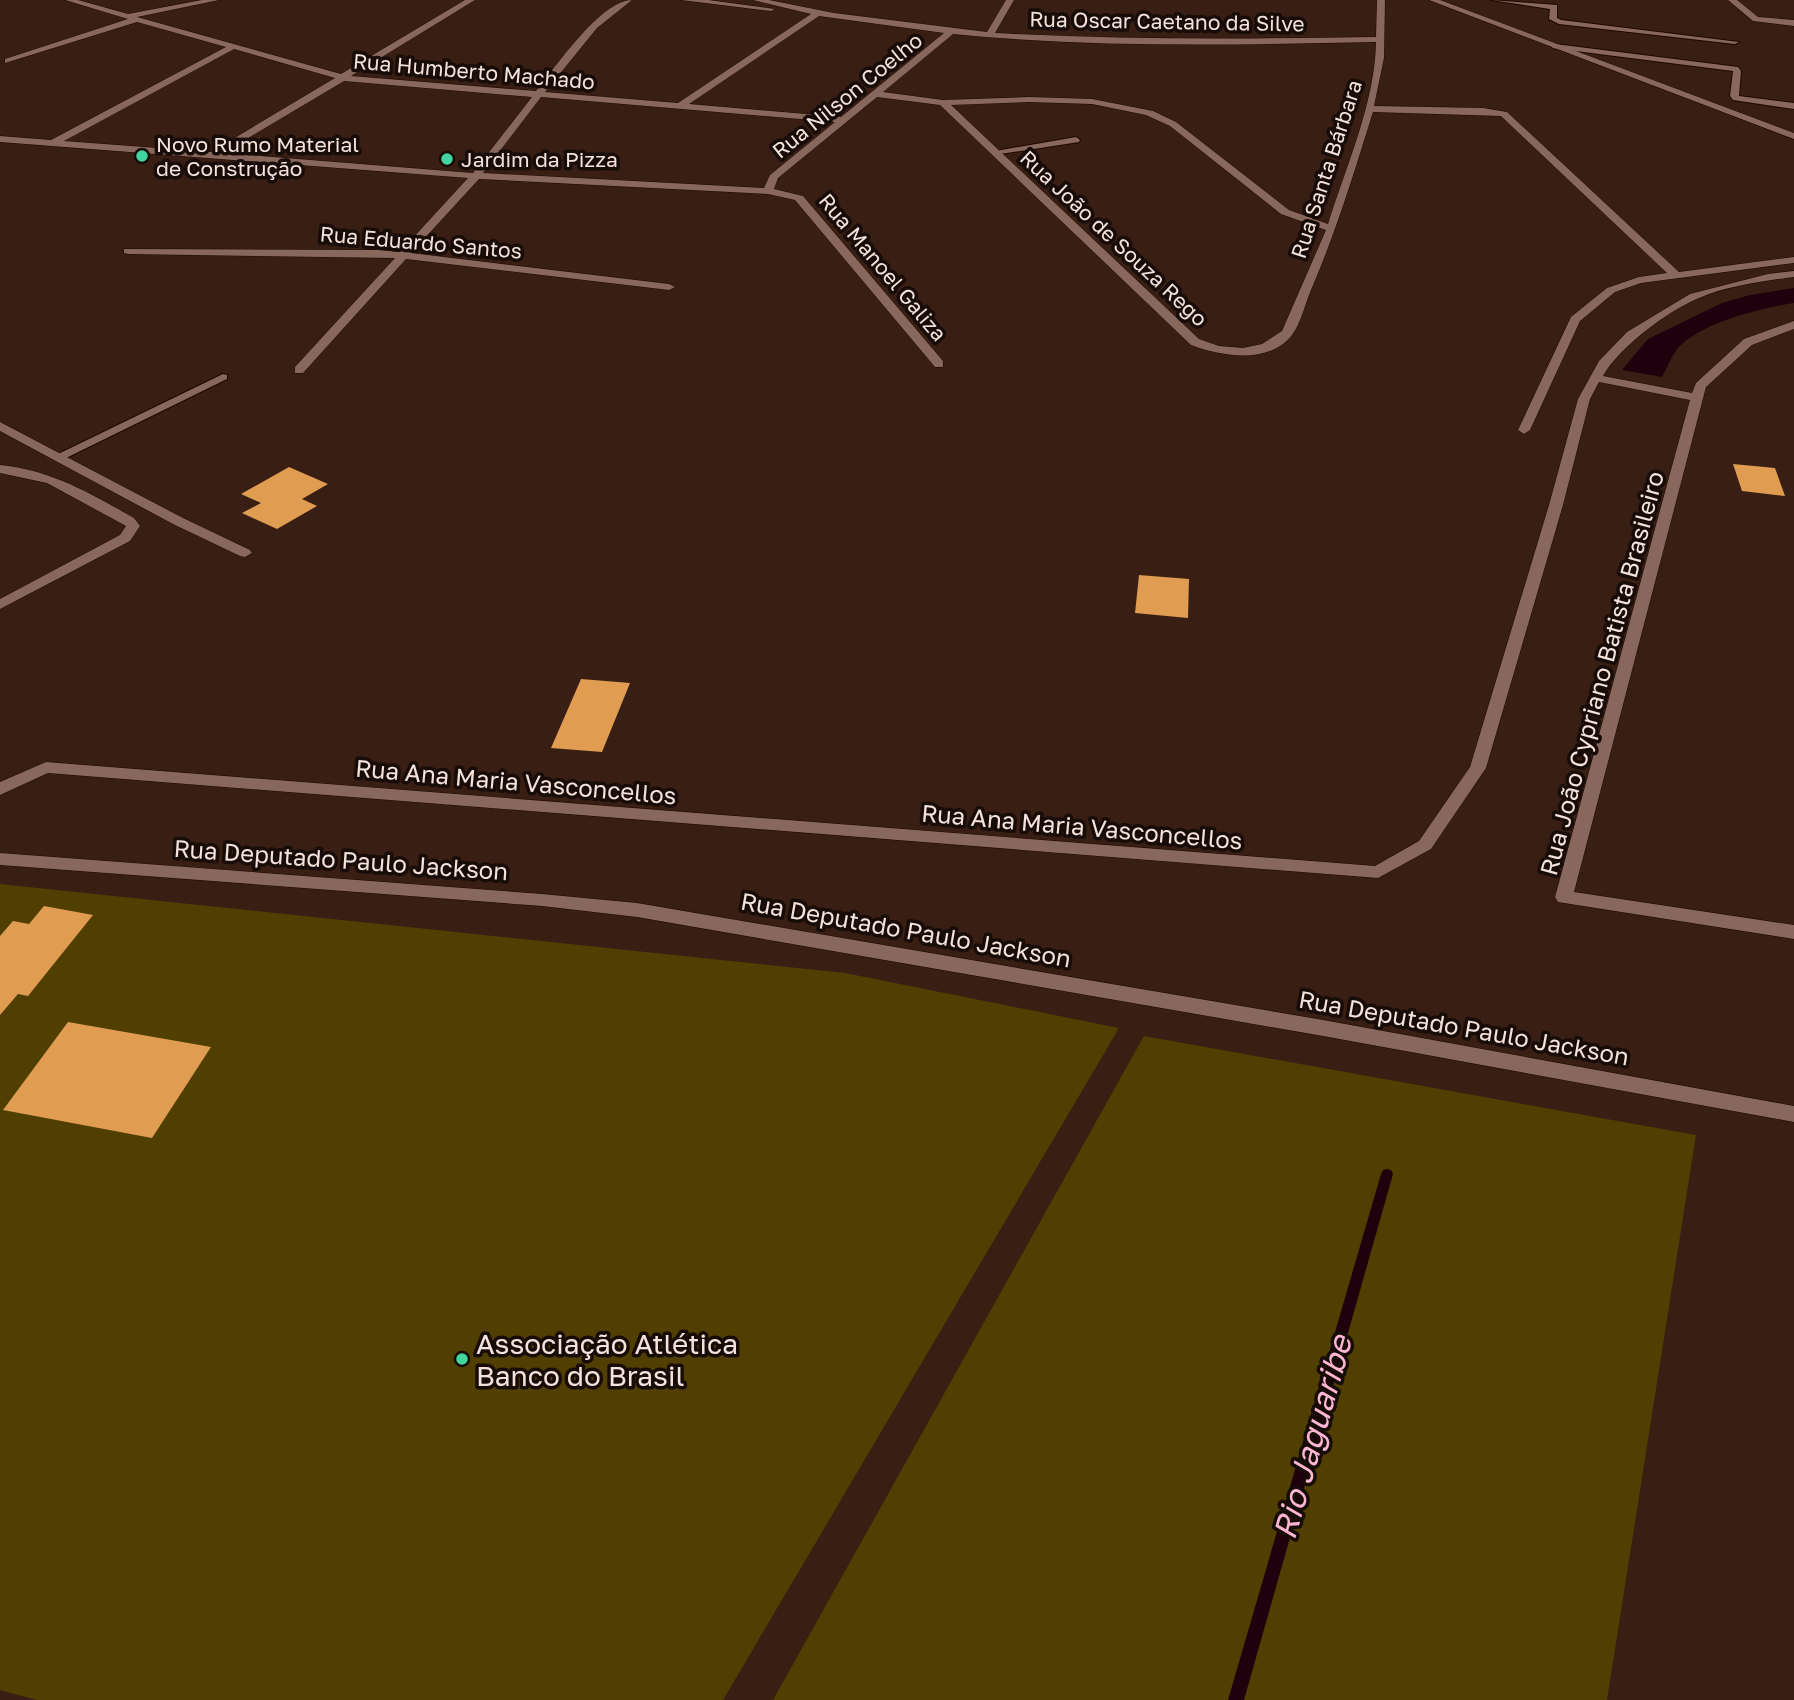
<svg xmlns="http://www.w3.org/2000/svg" width="1794" height="1700" viewBox="0 0 1794 1700" font-family="'Golos Text',sans-serif">
	<style>
		.green { fill: #503f01 }
		.water { fill: #1f000d }
		.lines { fill: none; stroke-linecap: round; stroke-linejoin: round }
		.stream { fill: #1f000d; fill-rule: evenodd }
		.building { fill: #e09d52 }
		.service-casing { stroke: #1e0701; stroke-width: 2 }
		.minor-casing { stroke: #1e0701; stroke-width: 1 }
		.secondary-casing { stroke: #1e0701; stroke-width: 1 }
		.service { fill: #88685c; fill-rule: evenodd }
		.minor { fill: #88685c; fill-rule: evenodd }
		.secondary { fill: #88685c; fill-rule: evenodd }
		.poi-dot { fill: #43d4a0; stroke: #170c07; stroke-width: 2.5 }
		.labels { text-anchor: middle; dominant-baseline: central; stroke-width: 7; stroke-linejoin: round; paint-order: stroke }
		.far-street-label { font-size: 21px; fill: #f5e2db; stroke: #170c07 }
		.far-poi-label { font-size: 21px; fill: #f5e2db; stroke: #170c07; text-anchor: start }
		.street-label { font-size: 24px; fill: #f5e2db; stroke: #170c07 }
		.near-poi-label { font-size: 28px; fill: #f5e2db; stroke: #170c07; text-anchor: start }
		.near-water-label { font-size: 32px; font-style: italic; fill: #feb6d2; stroke: #170c07 }
	</style>
	<rect width="100%" height="100%" fill="#381e13"/>
	<path class="green" d="M0,884L845,973L1119,1028L723,1700H37L0,1690Z
		M1144,1036L1696,1135L1607,1700H773Z"/>
	<path class="water" d="M1794,288V303C1761,308 1702,322 1678,348C1672,355 1667,368 1662,377L1622,370L1648,339L1722,303L1750,295Z"/>
	<g class="lines">
		<path class="stream" d="M1387,1169L1391,1170L1393,1174L1244,1700H1228L1381,1174L1383,1170Z"/>
	</g>
	<path class="building" d="M1733,464L1775,468L1785,496L1742,491Z
		M289,467L328,484L302,499L317,506L277,529L242,513L261,503L241,494Z
		M1139,575L1189,579L1188,618L1135,613Z
		M581,679L630,683L602,752L551,748Z
		M44,906L93,915L28,996L18,994L0,1015V936L13,921L29,924Z
		M68,1022L211,1047L152,1138L3,1110Z"/>
	<g class="lines">
		<defs>
			<path id="service" d="M1491,0L1557,5V18L1561,20L1739,42L1735,44L1559,24L1549,19L1550,9Z
				M1555,44L1738,67L1741,71L1739,96L1794,103V109L1733,100L1730,96L1733,71L1552,48Z
				M1076,137L1080,140L1079,142L994,155L990,152Z
				M223,374L227,375V379L64,459H56L54,456Z"/>
			<path id="minor" d="M65,0H78L128,14L202,0H219L137,17L341,74L465,0H475L351,76L536,91C555,68 601,0 632,0L597,28L545,92L678,103L811,14L753,0H769L834,13L987,32L1006,0H1014L995,33C1122,40 1249,39 1376,37L1377,0H1385L1384,58L1374,106L1483,108L1507,112L1679,272L1794,257V263L1641,283L1615,292L1580,321L1530,430L1524,434L1518,430L1571,317L1607,288L1639,277L1667,273L1501,116L1373,112C1354,173 1336,232 1311,290C1305,304 1301,323 1292,335C1269,365 1220,356 1191,345L940,105L877,97L778,178L774,189L803,196L943,361V367H935L795,200L768,194L479,179L411,253L669,284L675,287L669,290L406,259L303,373H295V367L395,258L128,254L124,253V249L379,250L400,252L468,178L0,142V136L51,140L226,47L137,22L5,63V59L128,19ZM819,16L944,33L841,117L689,104ZM953,34C1094,48 1235,45 1376,42C1375,103 1346,166 1328,224L1289,210L1176,122L1153,111L1092,99L1029,97L943,100L883,92ZM234,49L335,78L211,152L64,141ZM344,81L532,97L473,173L223,153ZM541,97L835,122L770,175L764,188L483,173ZM1029,102L1092,104L1146,115L1170,126L1281,214L1326,230L1282,331L1262,344L1243,348L1219,346L1199,339L951,105Z
				M681,0H708L775,9L771,11Z
				M1429,0H1440L1794,133V139Z
				M1728,0H1737L1758,17L1794,20V26L1753,21Z
				M1794,271V277C1763,281 1727,286 1699,298C1669,310 1618,348 1603,376L1692,393L1696,383L1744,339L1794,321V329L1752,345L1706,387L1574,892L1794,925V939L1564,903L1558,902L1555,897L1690,400L1599,382L1590,399L1563,505L1486,768L1431,849L1378,878L48,773L0,795V782L46,762L1375,866L1419,841L1470,767L1549,505L1578,399L1599,361L1627,332L1690,294L1768,274Z
				M0,422L183,518L250,550L252,553L245,557L240,556L173,524L0,431Z
				M0,465C51,470 90,493 134,518L140,526L130,541L0,609V599L120,535L126,526L47,483L0,473Z"/>
			<path id="secondary" d="M0,853L542,894L637,903L1323,1020L1794,1106V1122L1323,1036L637,917L542,906L0,865Z"/>
		</defs>
		<use href="#service" class="service-casing"/>
		<use href="#minor" class="minor-casing"/>
		<use href="#secondary" class="secondary-casing"/>
		<use href="#service" class="service"/>
		<use href="#minor" class="minor"/>
		<use href="#secondary" class="secondary"/>
	</g>
	<g class="poi-dot">
		<circle cx="142" cy="156" r="7"/>
		<circle cx="447" cy="159" r="7"/>
		<circle cx="462" cy="1359" r="7"/>
	</g>
	<g class="labels">
		<g class="far-street-label">
			<text transform="translate(1167 21) rotate(1)">Rua Oscar Caetano da Silve</text>
			<text transform="translate(474 71) rotate(5)">Rua Humberto Machado</text>
			<text transform="translate(847 95) rotate(-39)">Rua Nilson Coelho</text>
			<text transform="translate(1326 169) rotate(-72)">Rua Santa Bárbara</text>
			<text transform="translate(1114 238) rotate(43)">Rua João de Souza Rego</text>
			<text transform="translate(421 242) rotate(5)">Rua Eduardo Santos</text>
			<text transform="translate(883 267) rotate(50)">Rua Manoel Galiza</text>
		</g>
		<g class="far-poi-label">
			<text x="156" y="144">Novo Rumo Material<tspan x="156" dy="24">de Construção</tspan></text>
			<text x="461" y="159">Jardim da Pizza</text>
		</g>
		<g class="street-label">
			<text transform="translate(1601 673) rotate(-75)">Rua João Cypriano Batista Brasileiro</text>
			<text transform="translate(516 781) rotate(5)">Rua Ana Maria Vasconcellos</text>
			<text transform="translate(1082 826) rotate(5)">Rua Ana Maria Vasconcellos</text>
			<text transform="translate(341 859) rotate(4)">Rua Deputado Paulo Jackson</text>
			<text transform="translate(906 929) rotate(10)">Rua Deputado Paulo Jackson</text>
			<text transform="translate(1464 1027) rotate(10)">Rua Deputado Paulo Jackson</text>
		</g>
		<g class="near-poi-label">
			<text x="476" y="1343">Associação Atlética<tspan x="476" dy="32">Banco do Brasil</tspan></text>
		</g>
		<g class="near-water-label">
			<text transform="translate(1312 1437) rotate(-74)">Rio Jaguaribe</text>
		</g>
	</g>
</svg>
